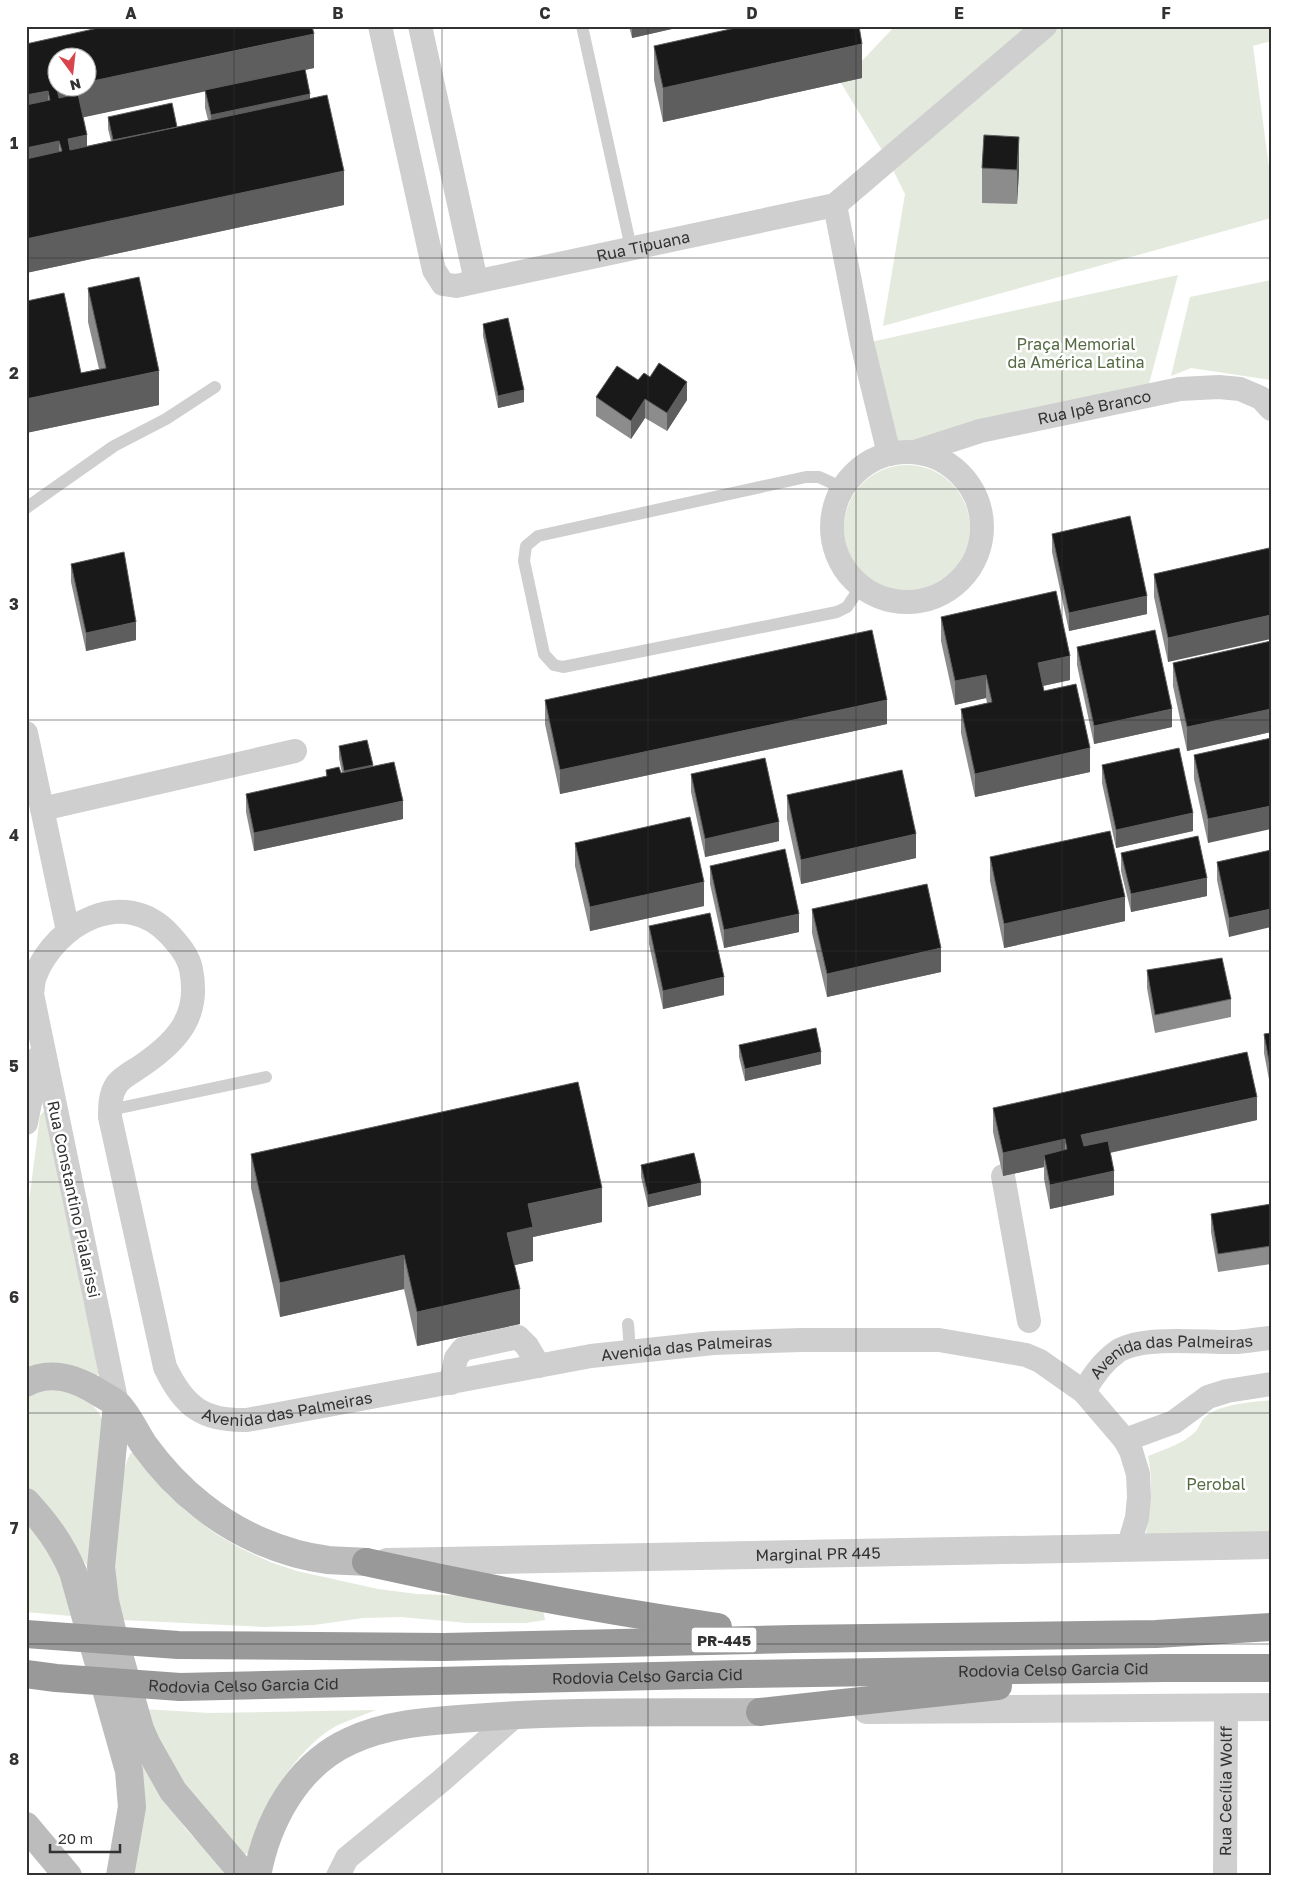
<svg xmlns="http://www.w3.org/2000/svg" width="1297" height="1902" viewBox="0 0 1297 1902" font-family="'Golos Text',sans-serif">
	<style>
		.green { fill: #e4eade }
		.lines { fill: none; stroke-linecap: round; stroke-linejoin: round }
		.service { stroke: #cfcfcf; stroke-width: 12 }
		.minor { stroke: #cfcfcf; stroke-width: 24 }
		.tertiary { stroke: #cfcfcf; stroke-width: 28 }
		.secondary { stroke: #bcbcbc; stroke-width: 28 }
		.motorway { stroke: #999; stroke-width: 28 }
		.wall { fill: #8c8c8c; fill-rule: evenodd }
		.shaded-wall { fill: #5e5e5e }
		.building { fill: #191919; stroke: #5e5e5e }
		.grid { fill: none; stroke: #323232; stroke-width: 1; stroke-opacity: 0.55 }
		.labels { text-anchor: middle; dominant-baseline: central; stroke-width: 5; stroke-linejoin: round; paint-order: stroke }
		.shield { fill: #fff; stroke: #707070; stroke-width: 1 }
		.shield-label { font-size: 15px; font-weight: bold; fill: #323232 }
		.street-label { font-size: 16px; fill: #323232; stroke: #fff }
		.park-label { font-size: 16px; fill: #546a42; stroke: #fff }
		.neatline { fill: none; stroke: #323232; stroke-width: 2 }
		.grid-label { font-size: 16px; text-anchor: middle; font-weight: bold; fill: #323232 }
	</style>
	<rect width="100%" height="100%" fill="#fff"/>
	<path class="green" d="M895,26H1271V41L1253,46L1271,183V218L883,326L905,194L888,160L841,83Z
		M1178,275L1146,395L889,447L866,343Z
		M1271,280V380L1191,368L1171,376L1190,297Z
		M844 528a63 63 0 1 1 126 0a63 63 0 1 1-126 0Z
		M47,1107L84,1304L98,1364L99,1373L97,1376L26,1372V1224L40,1116Z
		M58,1389C79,1393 96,1403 104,1423L89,1568L26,1486V1398L44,1390Z
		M1271,1400V1537L1145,1540C1150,1511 1154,1485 1148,1456C1165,1449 1183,1444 1196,1431C1199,1427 1201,1421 1204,1418C1218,1404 1252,1402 1271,1400Z
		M131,1453H134L168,1495L187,1512L216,1534L240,1548L270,1562L297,1571L378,1589L417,1594L472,1596L543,1610L545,1620L526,1623H467L401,1617L363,1618L314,1625L265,1627L122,1620C119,1603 113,1584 112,1566C112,1546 120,1466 131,1453Z
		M26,1521L43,1543L66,1587L71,1616L26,1612Z
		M144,1709L209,1713L376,1710C363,1715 349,1720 336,1726C296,1748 259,1810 248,1853L244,1855L180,1781Z
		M142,1760C156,1783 169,1807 186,1829C199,1845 217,1856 226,1876H130L139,1764Z"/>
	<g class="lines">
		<path class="service" d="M582,26L631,248
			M843,488L819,477H806L538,536L526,546L524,561L544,654L554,665L563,667L837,612L847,607L861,586
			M26,508L114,446L166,419L215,387
			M110,1110L266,1077
			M628,1324L630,1351"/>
		<g class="minor">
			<path id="s1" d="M380,26L434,270L443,284L456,286L835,205L1045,26"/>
			<path d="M420,26L476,281"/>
			<path d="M835,205L862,343L889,454"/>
			<path id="s2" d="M915,452L980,431L1180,389L1219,387L1240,389L1261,398L1271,409"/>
			<circle cx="907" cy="527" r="75"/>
			<path d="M26,733L68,931"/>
			<path d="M42,809L295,751"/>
			<path d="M26,1123L39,1057"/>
			<path d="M1003,1176L1029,1321"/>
			<path d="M451,1383L456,1358L463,1349L518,1337L527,1346L539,1366"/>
			<path id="s3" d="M1084,1392C1092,1377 1104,1361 1118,1351C1143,1335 1206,1343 1236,1342C1248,1341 1259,1339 1271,1338"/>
			<path id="s4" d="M117,1404L32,994C33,988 33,981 35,976C56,923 124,886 169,934C178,944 188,955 191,969C200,1014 180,1039 144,1064C136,1070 123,1076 117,1084C110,1094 110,1106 110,1117L165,1367C184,1407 203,1421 247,1420L591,1356L713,1343L801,1340H939L1026,1355L1040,1361L1084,1392L1125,1440L1131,1451L1138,1474L1139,1497L1137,1518L1128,1548"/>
			<path d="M1125,1440L1174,1422L1208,1397L1227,1391L1271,1384"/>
			<path d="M338,1876L347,1858L441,1781L516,1715"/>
			<path id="s5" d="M1225,1876L1226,1706"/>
		</g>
		<g class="tertiary">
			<path id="s6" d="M387,1562L1271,1545"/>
			<path d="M867,1710L1271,1707"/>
		</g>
		<path class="secondary" d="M26,1383C52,1369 78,1379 101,1394C106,1397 112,1400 117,1404C127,1413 136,1433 144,1445C160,1467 179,1488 201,1505C237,1534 282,1554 328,1560C341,1561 354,1561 366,1562
			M117,1404L101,1567L105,1601L112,1630L140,1729L147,1745L173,1791L235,1864L242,1876
			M26,1502C47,1525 61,1544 73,1572L129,1771L132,1807L120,1876
			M26,1826L68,1876
			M257,1876C267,1821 297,1765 350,1741C389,1723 431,1721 473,1718C568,1710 665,1713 760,1712"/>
		<g class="motorway">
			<path d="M366,1562C482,1588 600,1610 718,1627"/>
			<path d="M26,1634L178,1645L444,1647L793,1639L1156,1634L1271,1627"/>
			<path id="s7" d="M26,1674L56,1678L180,1687L740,1674L1165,1668H1271"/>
			<path d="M760,1712L998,1686"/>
		</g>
	</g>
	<path class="wall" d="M629,26H685L632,38Z
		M26,44L314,68L305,70L310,98L344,205L26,273ZM205,91V108L208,120L177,127L108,117V129L111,141L87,146L83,117Z
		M654,46L862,78L663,122L654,80Z
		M984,135L1019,171L1017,204L982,203V168Z
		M88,288L159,405L26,433L27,301L81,373L99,369L88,322Z
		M483,324L524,402L498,408L483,336Z
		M638,380L687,400L667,431L645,418L631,439L596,416V397Z
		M1052,534L1147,614L1069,631L1052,552Z
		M1269,548L1168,662L1154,597V574Z
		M71,564L136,640L86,651L71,582Z
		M941,617L1070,680L1043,686L1044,691L1090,772L975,797L961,733V709L987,703L986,698L955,705L941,641Z
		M1271,641V732L1187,751L1173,686V663Z
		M1077,647L1172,727L1094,744L1077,665Z
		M545,700L887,724L560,794L545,724Z
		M1271,738L1208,843L1194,779V755Z
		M339,746L373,766L403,819L254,851L246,812V794L326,777V770L342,773L339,758Z
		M1102,765L1193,831L1116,848L1102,783Z
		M691,774L779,841L705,857L691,792Z
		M787,795L916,858L801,884L787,819Z
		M575,843L704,906L590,931L575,866Z
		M1271,850L1229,937L1217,880V862Z
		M1121,853L1207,896L1131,912L1121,871Z
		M990,857L1125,921L1004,948L990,881Z
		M710,866L799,932L724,948L710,884Z
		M812,909L941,972L827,997L812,933Z
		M649,926L724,995L663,1009L649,944Z
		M1147,970L1231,999V1017L1155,1033L1147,988Z
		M1271,1033V1090L1264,1053V1034Z
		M739,1045L821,1064L745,1081L739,1057Z
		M993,1108L1257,1120L1110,1153L1114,1195L1050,1209L1044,1179V1167L1003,1176L993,1132Z
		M251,1154L602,1222L533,1237V1261L514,1265L520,1324L417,1346L404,1289L280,1317L251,1188Z
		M641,1165L701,1195L648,1207L641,1177Z
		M1271,1204V1264L1218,1272L1211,1232V1214Z"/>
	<path class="shaded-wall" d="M632,26H685L632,38Z
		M314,34V68L57,123V89L63,88H88V82Z
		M862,44V78L663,122V88Z
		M48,91V125L26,130V95Z
		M310,94V112L211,134V115Z
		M87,135V169L68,173V139Z
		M1019,137V171L1017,204V170Z
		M59,141V175L26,182V148Z
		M344,171V205L26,273V239Z
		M159,371V405L26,433V399Z
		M687,382V400L667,431V413Z
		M524,390V402L498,408V396Z
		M645,399V418L631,439V421Z
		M1147,596V614L1069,631V613Z
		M1271,615V639L1168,662V638Z
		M136,622V640L86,651V633Z
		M1070,656V680L1038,687V663Z
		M986,675V698L955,705V681Z
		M887,700V724L560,794V770Z
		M1172,709V727L1094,744V726Z
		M1271,709V732L1187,751V727Z
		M1090,748V772L975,797V774Z
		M373,765V777L344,784V771Z
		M403,801V819L254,851V833Z
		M1271,806V829L1208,843V819Z
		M1193,813V831L1116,848V830Z
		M779,822V841L705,857V839Z
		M916,834V858L801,884V860Z
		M1207,878V896L1131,912V894Z
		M704,882V906L590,931V907Z
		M1125,897V921L1004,948V924Z
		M1271,909V927L1229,937V918Z
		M799,914V932L724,948V930Z
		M941,948V972L827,997V974Z
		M724,977V995L663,1009V991Z
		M821,1052V1064L745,1081V1069Z
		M1257,1097V1120L1081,1159V1135Z
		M1065,1139V1162L1044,1155V1167L1003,1176V1153Z
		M1114,1171V1195L1050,1209V1185Z
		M701,1183V1195L648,1207V1195Z
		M602,1188V1222L533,1237V1261L507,1267V1233L528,1204Z
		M404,1255V1289L280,1317V1283Z
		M520,1289V1324L417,1346V1312Z"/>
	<path class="building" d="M107,26H312L314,34L88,82V58H58V88H63L57,89L59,98L78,94L87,135L68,139L70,150L327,95L344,171L26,239V159L62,151L59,141L26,148V105L50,100L48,91L26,95V44Z
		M744,26H859L862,44L663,88L654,46Z
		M305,69L310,94L211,115L205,90Z
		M172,103L177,127L113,140L108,117Z
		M984,135L1019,137L1017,170L982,168Z
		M139,277L159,371L26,399V299L27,301L64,293L81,373L106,368L88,288Z
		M508,318L524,390L498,396L483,324Z
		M659,363L687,382L667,413L645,399L631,421L596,397L617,366L638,380L644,373L650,377Z
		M1130,516L1147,596L1069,613L1052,534Z
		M1269,548L1271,556V615L1168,638L1154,574Z
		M124,552L136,622L86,633L71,564Z
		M1056,591L1070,656L1038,663L1044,691L1076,684L1090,748L975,774L961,709L992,702L986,675L955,681L941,617Z
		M872,630L887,700L560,770L545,700Z
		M1155,630L1172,709L1094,726L1077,647Z
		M1271,641V709L1187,727L1173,663Z
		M1271,738V806L1208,819L1194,755Z
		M367,740L373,765L344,771L339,746Z
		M1179,748L1193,813L1116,830L1102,765Z
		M765,758L779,822L705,839L691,774Z
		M394,762L403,801L254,833L246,794L327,776L326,770L339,767L341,773Z
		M902,770L916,834L801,860L787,795Z
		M690,817L704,882L590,907L575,843Z
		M1110,831L1125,897L1004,924L990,857Z
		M1198,836L1207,878L1131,894L1121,853Z
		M785,849L799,914L724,930L710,866Z
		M1271,850V909L1229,918L1217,862Z
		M927,884L941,948L827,974L812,909Z
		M710,913L724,977L663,991L649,926Z
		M1222,958L1231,999L1155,1015L1147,970Z
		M816,1028L821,1052L745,1069L739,1045Z
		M1271,1033V1072L1264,1034Z
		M1247,1052L1257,1097L1081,1135L1084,1146L1108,1141L1114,1171L1050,1185L1044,1155L1067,1149L1065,1139L1003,1153L993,1108Z
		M578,1082L602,1188L528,1204L533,1227L507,1233L520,1289L417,1312L404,1255L280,1283L251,1154Z
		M694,1153L701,1183L648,1195L641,1165Z
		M1271,1204V1246L1218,1254L1211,1214Z"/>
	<path class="grid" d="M234,26V1876M442,26V1876M648,26V1876M856,26V1876M1062,26V1876M26,258H1271M26,489H1271M26,720H1271M26,951H1271M26,1182H1271M26,1413H1271M26,1644H1271"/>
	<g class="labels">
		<rect class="shield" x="691.5" y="1627.5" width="65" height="25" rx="4"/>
		<g class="shield-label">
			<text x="724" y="1640">PR-445</text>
		</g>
		<g class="street-label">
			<text stroke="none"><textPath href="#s1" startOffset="471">Rua Tipuana</textPath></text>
			<text stroke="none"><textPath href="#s2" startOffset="185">Rua Ipê Branco</textPath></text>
			<text transform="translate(74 1199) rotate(78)">Rua Constantino Pialarissi</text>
			<text stroke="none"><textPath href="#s4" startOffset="1636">Avenida das Palmeiras</textPath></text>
			<text stroke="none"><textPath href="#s3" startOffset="104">Avenida das Palmeiras</textPath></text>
			<text stroke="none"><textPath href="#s4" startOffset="1231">Avenida das Palmeiras</textPath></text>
			<text stroke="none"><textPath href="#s6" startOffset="431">Marginal PR 445</textPath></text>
			<text stroke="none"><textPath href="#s7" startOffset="1028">Rodovia Celso Garcia Cid</textPath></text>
			<text stroke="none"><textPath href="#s7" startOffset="622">Rodovia Celso Garcia Cid</textPath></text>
			<text stroke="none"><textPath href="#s7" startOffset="218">Rodovia Celso Garcia Cid</textPath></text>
			<text stroke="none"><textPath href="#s5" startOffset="85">Rua Cecília Wolff</textPath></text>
		</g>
		<g class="park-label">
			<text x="1076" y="344">Praça Memorial<tspan x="1076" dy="18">da América Latina</tspan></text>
			<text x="1216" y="1484">Perobal</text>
		</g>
	</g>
	<rect width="1297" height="1902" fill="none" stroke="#ffffff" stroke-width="55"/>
	<g transform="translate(72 72) rotate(165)"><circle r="24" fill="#ffffff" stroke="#adadad"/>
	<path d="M0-4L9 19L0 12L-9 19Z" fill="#d8454d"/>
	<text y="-8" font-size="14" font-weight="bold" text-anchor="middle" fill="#323232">N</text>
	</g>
	<path d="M50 1844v8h70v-8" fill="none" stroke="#323232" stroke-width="2.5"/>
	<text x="58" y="1844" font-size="15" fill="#323232" stroke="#ffffff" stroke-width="4" paint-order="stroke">20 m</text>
	<rect x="28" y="28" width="1242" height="1846" class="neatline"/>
	<g class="grid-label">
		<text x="131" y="19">A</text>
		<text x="338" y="19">B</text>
		<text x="545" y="19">C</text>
		<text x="752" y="19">D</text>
		<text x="959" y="19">E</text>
		<text x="1166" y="19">F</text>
		<text x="14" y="149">1</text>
		<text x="14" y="379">2</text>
		<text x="14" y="610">3</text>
		<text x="14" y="841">4</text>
		<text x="14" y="1072">5</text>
		<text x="14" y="1303">6</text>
		<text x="14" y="1534">7</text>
		<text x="14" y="1765">8</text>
	</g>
</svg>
